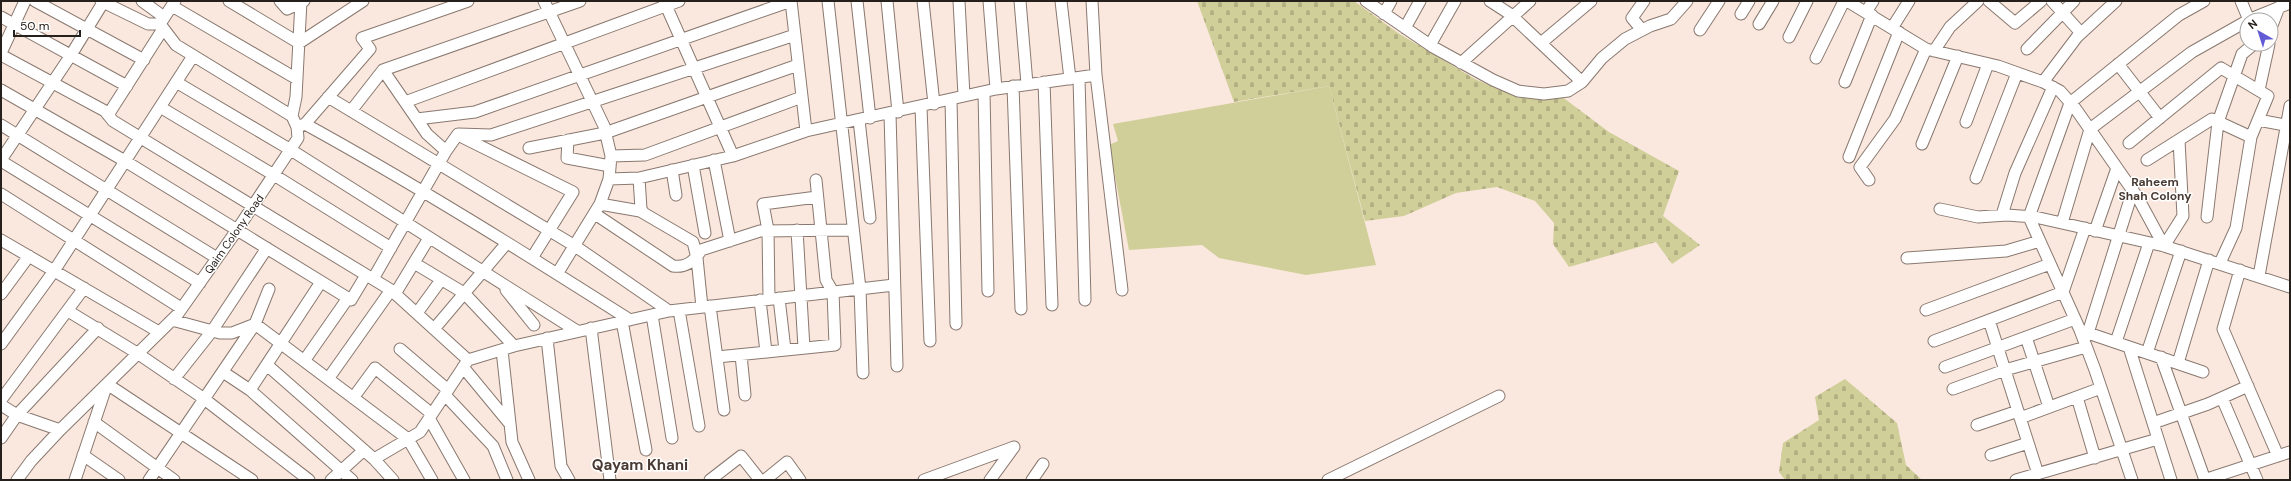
<svg xmlns="http://www.w3.org/2000/svg" width="2291" height="481" viewBox="0 0 2291 481" font-family="'DM Sans',sans-serif">
	<style>
		.cemetery { fill: url(#cemetery-stones) }
		.pitch { fill: #d1cf99 }
		.lines { fill: none; stroke-linecap: round; stroke-linejoin: round }
		.minor-casing { stroke: #89786f; stroke-width: 13 }
		.minor { stroke: #fff; stroke-width: 11 }
		.labels { text-anchor: middle; dominant-baseline: central; stroke-width: 3; stroke-linejoin: round; paint-order: stroke }
		.street-label { font-size: 11px; fill: #26201c; stroke: #fff }
		.neighbourhood-label { font-size: 12px; font-weight: bold; fill: #493b33; stroke: #fff }
		.district-label { font-size: 15px; font-weight: bold; fill: #493b33; stroke: #fff }
	</style>
	<defs>
		<pattern id="cemetery-stones" width="16" height="16" patternUnits="userSpaceOnUse"><rect width="16" height="16" fill="#d1cf99"/><path d="M2 7V4a2 2 0 0 1 4 0v3zM10 15v-3a2 2 0 0 1 4 0v3z" fill="#b3b183"/></pattern>
	</defs>
	<rect width="100%" height="100%" fill="#fae8de"/>
	<path class="cemetery" d="M1197,1H1354L1398,33L1475,79L1519,98L1561,96L1609,132L1679,171L1663,216L1700,245L1672,264L1656,242L1569,267L1553,244L1554,223L1535,201L1497,187L1456,193L1404,216L1365,221L1329,86L1234,102Z
		M1845,379L1897,423L1906,465L1922,480H1785L1779,472L1783,443L1819,420L1815,397Z"/>
	<path class="pitch" d="M1329,86L1376,265L1306,275L1219,258L1202,245L1129,250L1109,145L1118,141L1113,124Z"/>
	<g class="lines">
		<defs>
			<path id="minor" d="M35,1L144,60
				M101,1L148,24H160
				M142,1L164,17
				M229,1L299,43L363,1
				M280,1L287,9L304,1
				M544,1L604,126L611,156L609,179L600,204L557,274
				M664,1L733,156
				M791,1L806,131
				M828,1L860,289L863,373
				M857,1L870,118
				M887,1L898,112
				M923,1L934,104
				M959,1L964,96
				M989,1L996,89
				M1020,1L1027,84
				M1061,1L1070,79
				M1092,1L1096,75L1122,290
				M1366,1L1433,47L1493,80L1518,91L1544,94L1568,91L1582,82L1602,58L1625,39L1650,26L1671,19L1687,1
				M1490,1L1510,14L1582,82
				M1847,1L1926,49L1998,66L2043,82L2060,91L2075,108L2138,198L2164,246
				M1989,1L2015,23L2041,1
				M2052,1L2081,33
				M2241,1L2249,20
				M172,6L297,79
				M1866,12L1873,1
				M1384,14L1391,1
				M1741,14L1749,1
				M1,17L127,86
				M2248,20L2290,3
				M1759,24L1773,1
				M1405,28L1420,1
				M1892,28L1909,1
				M2271,28L2279,7
				M1642,30L1632,18L1644,1
				M1700,30L1719,1
				M1789,37L1807,1
				M1541,43L1591,1
				M1430,45L1455,1
				M2027,49L2074,1
				M1934,51L1950,27L1978,1
				M1,53L25,1
				M1,55L105,111L113,121L391,290L468,360
				M1816,58L1844,1
				M1461,63L1530,1
				M2118,64L2160,118
				M1079,78L1085,300
				M176,82L291,150L577,331
				M1044,82L1052,305
				M1845,82L1872,15
				M2043,82L2077,37L2116,1
				M1013,86L1021,309
				M1,90L125,161L351,300L366,275
				M2259,90L2269,44
				M984,92L988,291
				M328,97L575,246L669,311
				M951,100L956,324
				M405,102L679,1
				M160,107L274,175L391,248
				M921,107L930,341
				M351,111L383,70L580,1
				M890,114L897,366
				M108,115L163,29
				M292,116L296,97L301,1
				M417,119L475,112L791,1
				M859,120L870,218
				M2258,120L2290,126
				M1966,122L1988,64
				M305,124L370,49L362,38L468,1
				M1,125L217,258
				M297,127L305,124C416,185 523,252 630,320
				M460,136L573,192L532,258
				M568,140L567,158L610,166
				M2129,143L2221,68L2268,96L2251,137L2236,228L2220,263
				M1922,144L1958,56
				M529,148L605,133L798,65
				M446,151L458,134L491,135L795,35
				M611,156L645,155L802,97
				M1849,157L1899,32
				M1,160L71,55L104,1
				M714,160L730,241
				M2147,160L2212,119L2251,137
				M1,161L200,283
				M693,165L705,233
				M672,170L676,195
				M639,178L641,209L643,212
				M1976,178L2017,73
				M609,179L639,178L733,156L806,131L996,89L1096,75
				M1869,180L1860,167L1895,119L1926,49
				M1,194L181,308
				M600,204L640,211L693,242L697,258L702,307
				M1940,209L1978,217L2007,215L2035,217L2164,246L2290,287
				M595,214L673,266C685,268 695,261 701,250L760,231L853,230
				M2002,215L2015,173L2053,87
				M2207,217L2218,122L2242,54L2254,44
				M2062,223L2090,129L2192,52L2247,21
				M797,230L804,348
				M2095,231L2117,168
				M1,240L159,332
				M2164,246L2183,216L2179,140
				M1907,258L2006,251L2040,241
				M414,263L464,293L514,346
				M2240,270L2223,329L2278,456
				M2259,276L2290,106
				M373,279L446,151L427,134L383,70
				M506,290L534,325
				M1,294L29,256
				M395,294L429,238
				M779,298L785,350
				M769,299L768,230L763,204L817,197
				M760,300L766,352
				M710,306L724,410
				M679,310L699,426
				M1926,310L2050,264
				M68,311L137,353L203,398L309,480
				M417,313L441,280
				M652,315L672,438
				M172,320L220,333H232L255,324L408,439L432,480
				M1989,320L2038,474
				M622,321L646,450
				M591,328L610,480
				M434,329L506,244
				M2082,331L2203,372
				M2088,333L2133,190
				M2026,337L2049,407
				M547,338L561,466L569,480
				M1934,341L2063,292L2085,228
				M2116,342L2149,243
				M1,344L54,271L193,56
				M2129,347L2171,480
				M400,349L448,390
				M502,350L512,442L529,480
				M2147,353L2181,251
				M741,355L745,395
				M717,357L835,345L833,292L826,280L816,180
				M2161,357L2205,480
				M304,361L348,298
				M2178,363L2209,260
				M267,365L374,459L393,480
				M463,367L510,424
				M1945,367L2075,319
				M223,372L250,390L352,480
				M174,379L212,331L267,248
				M328,379L391,290
				M1953,389L2005,370L2086,347
				M250,390L321,282
				M445,395L493,446L507,480
				M2077,397L2095,458
				M353,398L375,368L432,414
				M2222,398L2257,480
				M1,400L84,288
				M1,405L17,415L60,430
				M429,418L464,480
				M2020,418L2101,388
				M94,422L174,480
				M2153,423L2208,404L2248,386
				M1977,425L2018,411
				M1,438L17,415L98,328
				M83,455L119,480
				M1991,455L2028,443
				M374,459L420,432L468,360L514,346L669,311L894,285
				M17,480L31,461L60,430L177,315L237,230L298,138L297,127L292,116L176,45L160,24L175,1
				M75,480L107,384L252,480
				M149,480L255,324L269,289
				M331,480L364,450
				M710,480L741,456L760,480
				M765,480L787,462L800,480
				M924,480L1014,447
				M990,480L1014,447
				M1032,480L1043,464
				M1328,480L1499,396
				M2016,480L2158,439
				M2132,480L2095,370L2080,330L2029,217L2070,103L2179,15L2204,1
				M2204,480L2290,452"/>
		</defs>
		<use href="#minor" class="minor-casing"/>
		<use href="#minor" class="minor"/>
	</g>
	<g class="labels">
		<g class="street-label">
			<text transform="translate(234 234) rotate(-55)">Qaim Colony Road</text>
		</g>
		<g class="neighbourhood-label">
			<text x="2155" y="182">Raheem<tspan x="2155" dy="14">Shah Colony</tspan></text>
		</g>
		<g class="district-label">
			<text x="640" y="465">Qayam Khani</text>
		</g>
	</g>
	<rect width="2291" height="481" fill="none" stroke="#26201c" stroke-width="4"/>
	<g transform="translate(2259 32) rotate(321)"><circle r="19" fill="#ffffff" stroke="#a8a6a4"/>
	<path d="M0-3L7 15L0 10L-7 15Z" fill="#615cd5"/>
	<text y="-6" font-size="11" font-weight="bold" text-anchor="middle" fill="#26201c">N</text>
	</g>
	<path d="M14 30v6h66v-6" fill="none" stroke="#26201c" stroke-width="2"/>
	<text x="20" y="30" font-size="12" fill="#26201c" stroke="#ffffff" stroke-width="3" paint-order="stroke">50 m</text>
</svg>
